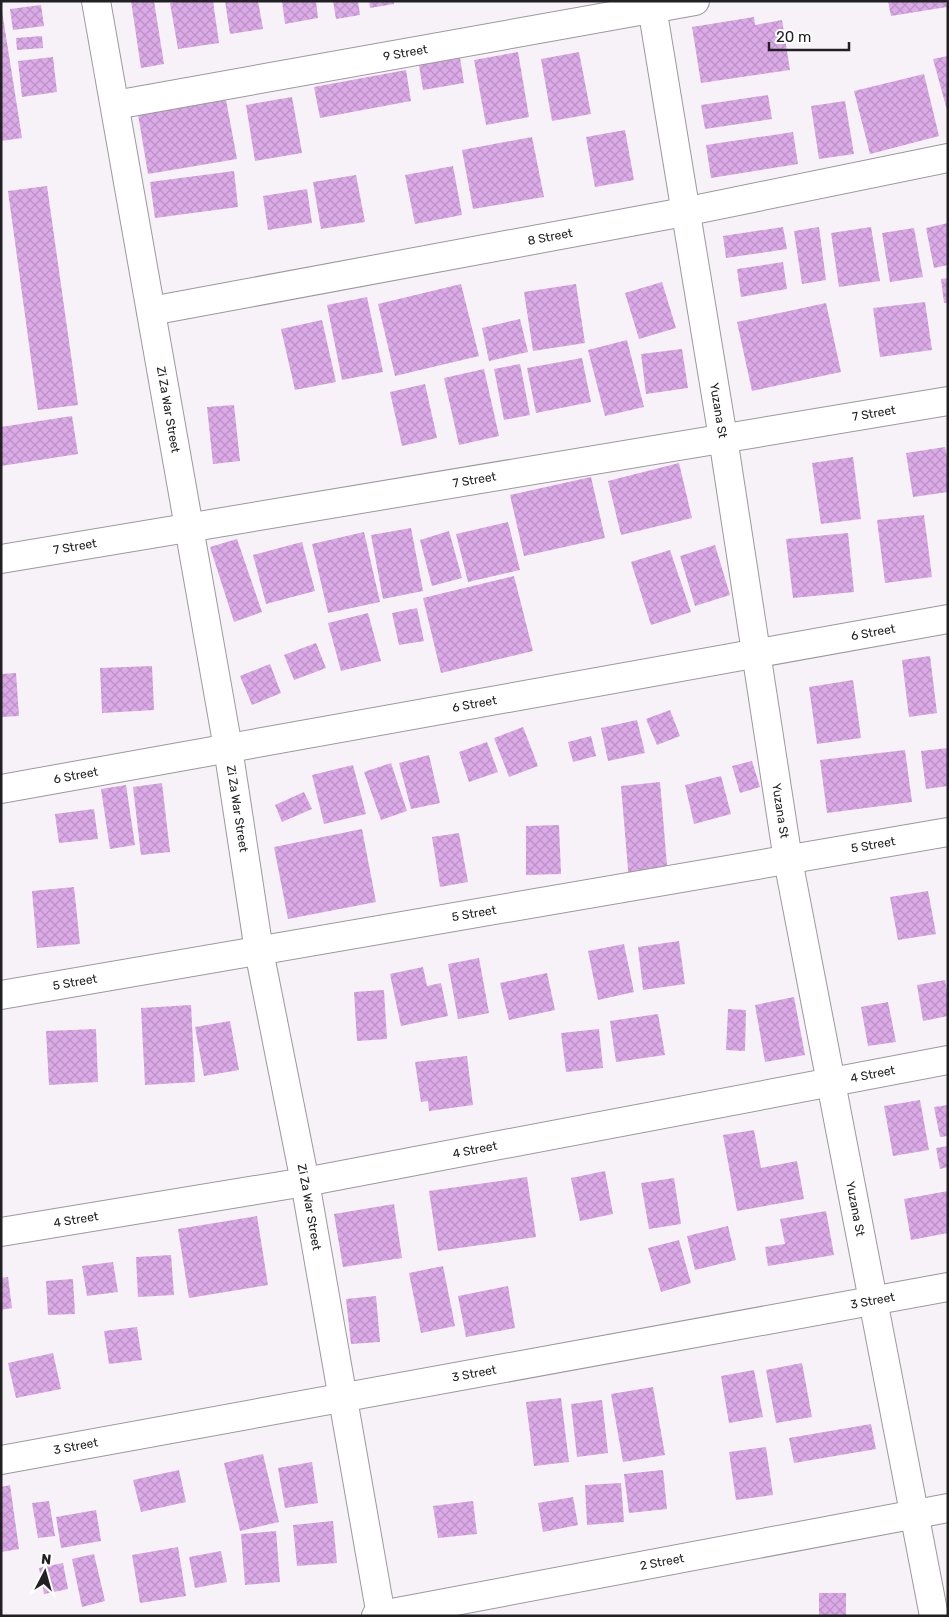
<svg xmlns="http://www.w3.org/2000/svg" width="949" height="1617" viewBox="0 0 949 1617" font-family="Rubik,sans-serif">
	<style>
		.building { fill: url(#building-cross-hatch) }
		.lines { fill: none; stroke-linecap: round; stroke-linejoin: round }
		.minor-casing { stroke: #9c989d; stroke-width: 30 }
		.minor { stroke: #fff; stroke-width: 28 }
		.labels { text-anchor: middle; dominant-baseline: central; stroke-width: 4; stroke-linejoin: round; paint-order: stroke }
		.street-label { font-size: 12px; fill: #212022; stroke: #fff }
	</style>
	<defs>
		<pattern id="building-cross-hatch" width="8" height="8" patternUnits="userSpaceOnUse" patternTransform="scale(1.25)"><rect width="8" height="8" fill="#dbaae7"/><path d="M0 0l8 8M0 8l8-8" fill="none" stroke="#bc92c6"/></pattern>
	</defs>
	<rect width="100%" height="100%" fill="#f7f2f8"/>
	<path class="building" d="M131,1H154L164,64L141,68Z
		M179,1H213L219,43L178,49L170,3Z
		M225,1H258L263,29L230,34Z
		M282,1H316L318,18L285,24Z
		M333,1H358L360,15L336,19Z
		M369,1H394V4L370,8Z
		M888,1H946L947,7L891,16Z
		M41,5L44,26L13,30L10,9Z
		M2,11L22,138L1,141V12Z
		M754,17L755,25L782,20L790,70L701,83L692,27Z
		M42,36L43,48L17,50L16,38Z
		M518,52L529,117L486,125L474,60Z
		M579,52L591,114L552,121L541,59Z
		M948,56V110H947L933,59Z
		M53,57L57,92L22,97L18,61Z
		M460,58L464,83L423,90L419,65Z
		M406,70L411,101L320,118L314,87Z
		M924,74L939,136L870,154L854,91Z
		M768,95L772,119L705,129L701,105Z
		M292,97L302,153L255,161L246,105Z
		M226,100L237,159L148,174L138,114Z
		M845,101L854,154L819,159L811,106Z
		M625,130L634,180L595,187L586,137Z
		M793,132L798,164L711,178L706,145Z
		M532,137L544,197L473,209L462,150Z
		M453,166L462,215L415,224L405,175Z
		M234,171L238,207L155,218L150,182Z
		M356,175L365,222L321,229L313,182Z
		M47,186L78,405L38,410L8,191Z
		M307,189L312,223L268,230L263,196Z
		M948,223V265L934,268L926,228Z
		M783,227L787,249L726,258L723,236Z
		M819,227L826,280L802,284L794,231Z
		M871,227L880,281L839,287L831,233Z
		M914,228L923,277L890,282L882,233Z
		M783,262L787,289L741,297L737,269Z
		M948,278V303H944L941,279Z
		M662,282L676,328L639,339L625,293Z
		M461,284L479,356L395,376L378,304Z
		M576,284L585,343L533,351L524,292Z
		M367,297L383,372L342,380L327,305Z
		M925,302L932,350L880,357L873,308Z
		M826,303L841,372L752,391L737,322Z
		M520,319L528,352L489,361L482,328Z
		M322,320L336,382L295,390L281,329Z
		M627,340L644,407L605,416L588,350Z
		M682,349L688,388L646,394L641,354Z
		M582,358L591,402L536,413L527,368Z
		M520,364L530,415L504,420L494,369Z
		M484,369L499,436L459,445L444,378Z
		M425,384L437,438L402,446L390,392Z
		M234,405L240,461L213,464L207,407Z
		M72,416L78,454L1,466V427Z
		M945,447L948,460V492L913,497L906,453Z
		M853,457L861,519L821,524L812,463Z
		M679,463L692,518L621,535L608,481Z
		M591,477L605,538L524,556L510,495Z
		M924,515L932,577L885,583L877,520Z
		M508,522L520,570L468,582L456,534Z
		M411,528L423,591L383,599L371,535Z
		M449,531L462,578L432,586L420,540Z
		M364,532L380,602L328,613L312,544Z
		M848,533L854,592L793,598L786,539Z
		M237,539L262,612L234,622L210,547Z
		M302,542L315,591L266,604L253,555Z
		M715,545L730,595L695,606L680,556Z
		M670,550L691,612L651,625L631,562Z
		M514,576L533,651L441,673L423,598Z
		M417,608L424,641L399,645L392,613Z
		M368,613L381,661L341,671L328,623Z
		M316,643L326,668L294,680L284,655Z
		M930,656L937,713L909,717L902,660Z
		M270,664L281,693L252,705L240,676Z
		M152,666L154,710L102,713L100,668Z
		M16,673L19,716L1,717V674Z
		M853,680L861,738L817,744L809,687Z
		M670,710L680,736L657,745L646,719Z
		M637,720L645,753L608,761L601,728Z
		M523,727L538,766L509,777L494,738Z
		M591,736L596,756L573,762L568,742Z
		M487,742L498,772L469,782L459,752Z
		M948,748V786L926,789L921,751Z
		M905,750L912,802L827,813L820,760Z
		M429,755L440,803L411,809L399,763Z
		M752,761L760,787L740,793L732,766Z
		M391,763L407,811L381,820L364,772Z
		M353,765L366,814L324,824L312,775Z
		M721,776L731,814L694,824L685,785Z
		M660,782L668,877L629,881L621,786Z
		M162,783L170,852L141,855L133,787Z
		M126,785L135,845L110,849L101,789Z
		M304,792L312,809L282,822L275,805Z
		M94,809L98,839L59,843L55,814Z
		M559,825L561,874L526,875V826Z
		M362,829L376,902L288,919L274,847Z
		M459,833L468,882L440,887L432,837Z
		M74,887L80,944L37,948L32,891Z
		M928,891L936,934L898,940L890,897Z
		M679,941L685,984L643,990L638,947Z
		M624,944L634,992L598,1000L588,951Z
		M479,958L489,1013L458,1019L448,964Z
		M423,967L427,986L441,983L448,1016L401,1026L390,974Z
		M547,973L555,1010L509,1020L500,983Z
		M945,980L948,997V1016L923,1021L917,985Z
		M384,990L387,1039L357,1041L354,992Z
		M794,997L805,1055L765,1062L755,1005Z
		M888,1002L896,1042L868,1046L861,1007Z
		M191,1005L195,1082L145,1085L141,1008Z
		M728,1009L746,1010L745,1051L726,1050Z
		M658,1014L665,1055L616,1062L610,1021Z
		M230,1021L239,1070L204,1076L195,1027Z
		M96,1029L98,1082L49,1085L46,1031Z
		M599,1029L603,1068L566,1072L561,1033Z
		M467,1056L473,1105L429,1111L428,1101L421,1102L415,1062Z
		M920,1100L929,1150L893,1156L884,1106Z
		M948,1105V1136L940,1137L934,1107Z
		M754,1130L761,1168L797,1161L804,1199L737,1211L723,1135Z
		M948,1146V1167L940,1169L936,1148Z
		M605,1171L613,1214L580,1221L571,1178Z
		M527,1177L536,1237L438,1251L429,1191Z
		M674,1178L681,1224L649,1229L641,1183Z
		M948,1191V1233L911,1240L904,1199Z
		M394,1204L402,1258L343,1267L334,1214Z
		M826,1211L834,1255L768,1266L765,1247L785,1244L780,1219Z
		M257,1216L268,1285L189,1298L178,1229Z
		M728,1226L736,1260L695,1270L687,1236Z
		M679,1240L691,1283L661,1292L648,1248Z
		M171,1255L174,1295L138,1297L136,1257Z
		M113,1262L118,1292L87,1296L82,1266Z
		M443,1266L455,1326L421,1333L409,1273Z
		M8,1277L12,1308L1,1310V1278Z
		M73,1279L75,1314L48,1315L46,1281Z
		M508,1286L515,1328L466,1337L458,1296Z
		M376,1296L380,1342L351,1344L346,1299Z
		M137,1327L142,1360L109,1364L104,1331Z
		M53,1353L61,1389L16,1398L8,1363Z
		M802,1363L812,1417L776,1423L766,1370Z
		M754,1370L763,1417L729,1423L721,1376Z
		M653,1387L665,1455L623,1462L611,1394Z
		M561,1398L569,1462L534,1466L526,1402Z
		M602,1400L608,1453L577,1457L571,1404Z
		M871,1424L876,1449L794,1463L789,1438Z
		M766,1447L773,1495L736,1500L729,1452Z
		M263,1454L279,1522L240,1531L224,1463Z
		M312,1462L318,1503L285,1508L278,1468Z
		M179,1470L186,1502L141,1512L133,1480Z
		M663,1470L667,1509L629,1513L624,1474Z
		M621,1483L624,1522L587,1525L585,1485Z
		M10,1485L19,1549L1,1552V1487Z
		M573,1497L578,1525L543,1532L538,1503Z
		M49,1501L55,1536L38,1538L32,1503Z
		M473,1501L477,1534L438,1538L433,1506Z
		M96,1510L101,1541L61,1548L56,1517Z
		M333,1521L337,1563L297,1566L293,1525Z
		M276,1531L280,1582L245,1585L241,1534Z
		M178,1547L186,1596L140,1603L132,1555Z
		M221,1551L227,1582L195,1588L189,1557Z
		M94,1554L105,1601L82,1607L72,1559Z
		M63,1563L68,1589L44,1594L39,1568Z
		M819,1593H846V1616H819Z"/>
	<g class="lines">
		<defs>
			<g id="minor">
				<path id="s1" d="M96,1L228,748L259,951L305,1182L381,1616"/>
				<path id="s2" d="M651,1L723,438L788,860L934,1616"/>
				<path id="s3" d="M115,105L695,1"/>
				<path id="s4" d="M151,311L684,212L948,158"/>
				<path id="s5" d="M1,559L948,401"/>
				<path id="s6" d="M1,789L948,619"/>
				<path id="s7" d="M1,995L948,832"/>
				<path id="s8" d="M1,1232L305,1182L948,1060"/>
				<path id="s9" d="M1,1460L948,1287"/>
				<path id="s10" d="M376,1616L948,1508"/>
			</g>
		</defs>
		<use href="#minor" class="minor-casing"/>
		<use href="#minor" class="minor"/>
	</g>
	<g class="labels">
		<g class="street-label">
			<text stroke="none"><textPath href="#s3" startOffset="295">9 Street</textPath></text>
			<text stroke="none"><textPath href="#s4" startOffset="406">8 Street</textPath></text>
			<text stroke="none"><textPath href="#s1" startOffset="415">Zi Za War Street</textPath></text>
			<text stroke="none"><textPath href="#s2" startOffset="415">Yuzana St</textPath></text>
			<text stroke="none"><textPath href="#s5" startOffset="885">7 Street</textPath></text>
			<text stroke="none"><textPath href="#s5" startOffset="480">7 Street</textPath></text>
			<text stroke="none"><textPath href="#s5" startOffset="75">7 Street</textPath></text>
			<text stroke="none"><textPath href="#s6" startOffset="886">6 Street</textPath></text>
			<text stroke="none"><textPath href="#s6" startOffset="481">6 Street</textPath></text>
			<text stroke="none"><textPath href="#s6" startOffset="76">6 Street</textPath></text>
			<text stroke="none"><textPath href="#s1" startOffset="820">Zi Za War Street</textPath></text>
			<text stroke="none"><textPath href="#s2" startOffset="820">Yuzana St</textPath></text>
			<text stroke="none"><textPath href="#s7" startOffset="885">5 Street</textPath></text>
			<text stroke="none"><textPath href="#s7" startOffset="480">5 Street</textPath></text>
			<text stroke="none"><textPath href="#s7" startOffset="75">5 Street</textPath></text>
			<text stroke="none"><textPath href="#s8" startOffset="886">4 Street</textPath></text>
			<text stroke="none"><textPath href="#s8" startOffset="481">4 Street</textPath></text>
			<text stroke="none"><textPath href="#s1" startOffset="1225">Zi Za War Street</textPath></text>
			<text stroke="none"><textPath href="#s2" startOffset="1225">Yuzana St</textPath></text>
			<text stroke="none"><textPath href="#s8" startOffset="76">4 Street</textPath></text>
			<text stroke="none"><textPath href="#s9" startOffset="886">3 Street</textPath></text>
			<text stroke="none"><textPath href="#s9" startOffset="481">3 Street</textPath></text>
			<text stroke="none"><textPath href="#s9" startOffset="76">3 Street</textPath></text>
			<text stroke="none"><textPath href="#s10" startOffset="291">2 Street</textPath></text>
		</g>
	</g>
	<rect width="949" height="1617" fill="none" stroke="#212022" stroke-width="5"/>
	<g transform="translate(45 1572) rotate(6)" stroke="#ffffff" stroke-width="4" paint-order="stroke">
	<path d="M0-4L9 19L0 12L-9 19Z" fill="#212022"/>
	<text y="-8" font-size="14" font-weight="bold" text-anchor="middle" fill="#212022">N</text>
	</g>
	<path d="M769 42v8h80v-8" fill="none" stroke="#212022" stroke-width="2.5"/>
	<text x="776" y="42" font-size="15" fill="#212022" stroke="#ffffff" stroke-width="4" paint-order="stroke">20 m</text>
</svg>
